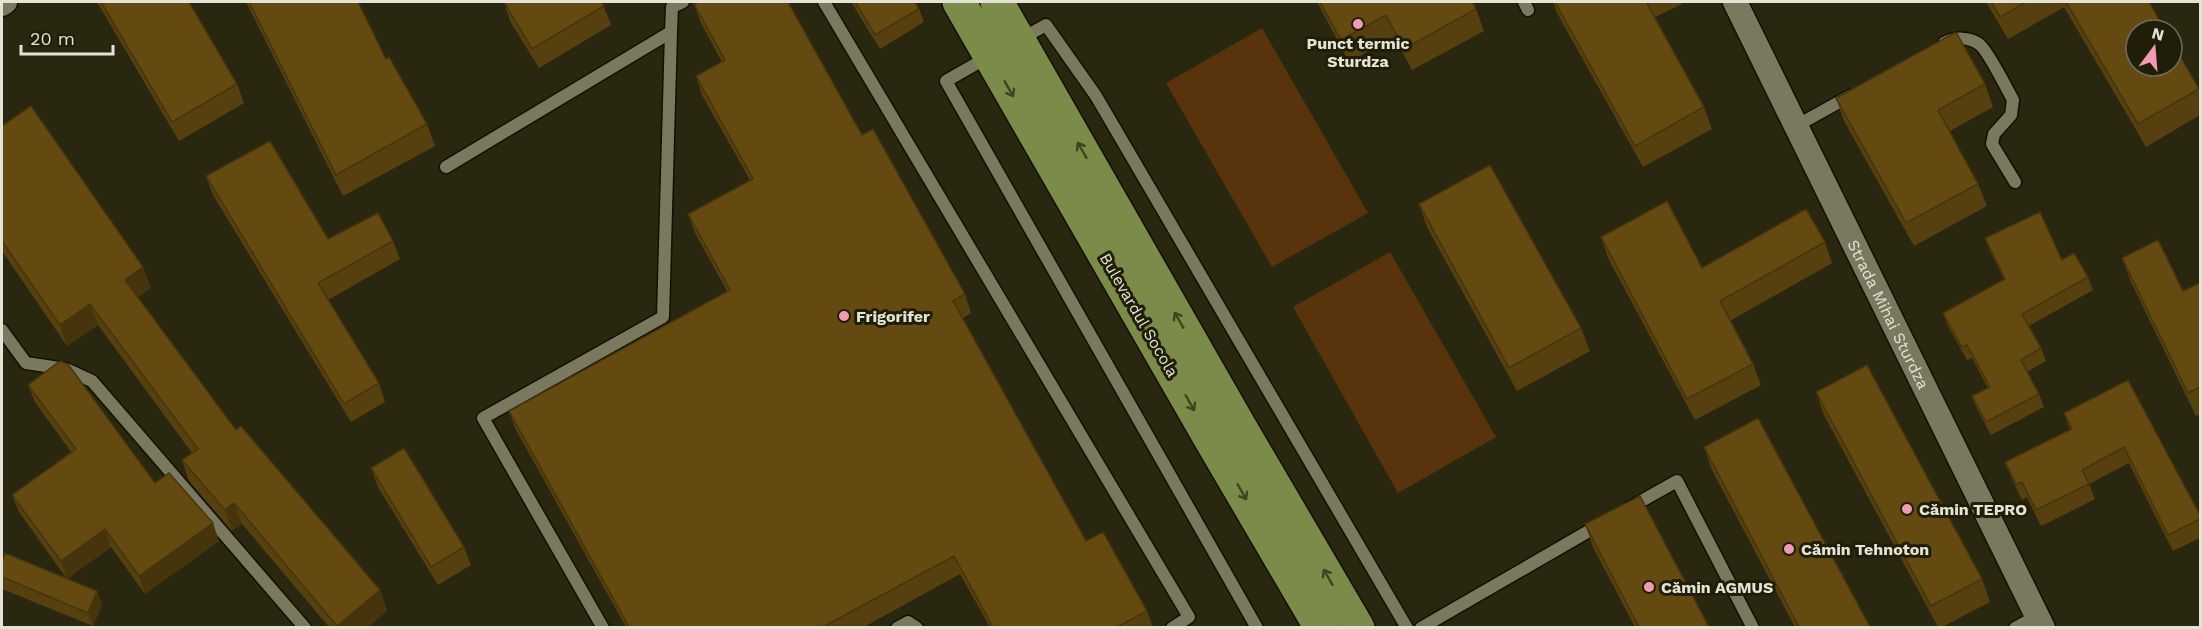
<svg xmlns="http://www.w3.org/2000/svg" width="2202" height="629" viewBox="0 0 2202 629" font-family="'Work Sans',sans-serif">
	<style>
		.pitch { fill: #58330b }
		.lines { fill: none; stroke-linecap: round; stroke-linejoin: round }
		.lane-casing { stroke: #121000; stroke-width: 15 }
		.street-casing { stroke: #121000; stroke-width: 27 }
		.primary-casing { stroke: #121000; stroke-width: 36 }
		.lane { stroke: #7a785f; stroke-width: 12 }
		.street { stroke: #7a785f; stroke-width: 24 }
		.primary { stroke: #7b8b4a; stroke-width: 33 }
		.wall { fill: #56400f }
		.shaded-wall { fill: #46340c }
		.building { fill: #644a11; stroke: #46340c; stroke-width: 1.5 }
		.oneway { stroke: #40441f }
		.poi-dot { fill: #f19ab4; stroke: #201e08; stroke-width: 2 }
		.labels { text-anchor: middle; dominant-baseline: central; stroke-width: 6; stroke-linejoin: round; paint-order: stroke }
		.poi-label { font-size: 16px; font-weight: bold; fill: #e4e3d5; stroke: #201e08; text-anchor: start }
		.street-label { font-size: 16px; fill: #e4e3d5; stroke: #201e08 }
	</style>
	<rect width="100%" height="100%" fill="#2a2711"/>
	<path class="pitch" d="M1262,28L1368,213L1272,267L1166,83Z
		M1390,252L1496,437L1398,493L1293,307Z"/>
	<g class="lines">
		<defs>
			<path id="lane" d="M824,2L1189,617L1172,628
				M1524,2L1528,10
				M1019,40L1046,25L1096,96L1407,628
				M1944,43C1955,37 1969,37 1979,44C1987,49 2007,89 2013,100L2011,115L1994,134L1992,144L2015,182
				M988,57L946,81L1257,628
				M1796,126L1850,96
				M446,167L671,32
				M2,330L26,363L66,369L92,381L305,628
				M1629,508L1677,481L1753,628
				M603,628L483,418L663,317L671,32L672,7L683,2
				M897,628L908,622L917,628
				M1421,628L1601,524
				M2015,628L2037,616"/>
			<g id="street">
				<path id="s1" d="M1735,2L2043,628"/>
				<path d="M2,4L5,2"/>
			</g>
			<path id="primary" d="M959,2L1212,442L1321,628
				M997,2L1239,425L1358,628"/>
		</defs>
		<use href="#lane" class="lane-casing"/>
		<use href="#street" class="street-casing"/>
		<use href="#primary" class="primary-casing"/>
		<use href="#lane" class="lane"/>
		<use href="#street" class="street"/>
		<use href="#primary" class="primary"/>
	</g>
	<path class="wall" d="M97,2H189L237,84L244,103L179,141Z
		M246,2H358L386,59L427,124L435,146L343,196Z
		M504,2H602L611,25L539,68L510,21Z
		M851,2H915L919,9L924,22L880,49Z
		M1317,2H1472L1476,9L1484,31L1412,70L1394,37L1349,62Z
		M1553,2H1682V4L1655,17L1704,107L1712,129L1643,167L1557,13Z
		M1986,2H2149L2199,89L2200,92V115L2146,147L2064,7L2008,39Z
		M694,4L862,135L965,294L971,313L963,318L1086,541L1147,611L1153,627H990L960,574L864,627H626L516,430L509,411L727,291L695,233L688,214L750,180L702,95L696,76L722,62L701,23Z
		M1985,84L1993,107L1950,131L1978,184L1987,206L1914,246L1844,121L1836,98Z
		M2,126L151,288L138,297L236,430L380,590L387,611L368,627H329L242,524L232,531L189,481L182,460L192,453L98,325L67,346L2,251Z
		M206,176L328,239L393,241L400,259L328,300L379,383L385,402L351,422L213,195Z
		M1419,204L1581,328L1590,351L1517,391L1427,227Z
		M1601,237L1702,268L1825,242L1832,263L1730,321L1753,364L1761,385L1695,420L1608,258Z
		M1985,238L2062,260L2088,277L2093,290L2029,326L2041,348L2046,361L2027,372L2039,394L2044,407L1991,435L1977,409L1972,396L1988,388L1972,358L1967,360L1948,326L1943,313L2004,279L1990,251Z
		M2122,258L2183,291L2200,283V414L2196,416L2130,280Z
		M2128,380L2200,515V538L2173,551L2129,463L2089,484L2095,499L2041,526L2027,497L2022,500L2011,477L2005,462L2070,430L2064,413Z
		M28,385L155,483L219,541L145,594L111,547L67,579L97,591L102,605L93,626L2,589V561L67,579L19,512L12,495L71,452L35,402Z
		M1816,392L1982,579L1990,602L1942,627H1938L1824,415Z
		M1704,447L1870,627H1795L1712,470Z
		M371,468L464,547L471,565L438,585L378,487Z
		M1585,524L1709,627H1635L1593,547Z"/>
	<path class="shaded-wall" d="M143,267L151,288L133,301L125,280Z
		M90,304L98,325L67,346L60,325Z
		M234,503L242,524L232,531L225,510Z
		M213,523L219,541L145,594L139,576Z
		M105,529L111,547L67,579L61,561Z
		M380,590L387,611L368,627H338L337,626Z
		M97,591L102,605L93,626L88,613Z"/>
	<path class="building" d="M101,2H189L237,84L172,122Z
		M249,2H358L386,59L389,57L427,124L336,175Z
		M504,2H601L604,6L532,49Z
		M699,2H788L862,135L873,129L965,294L953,301L1086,541L1103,532L1147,611L1117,627H993L954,556L823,627H629L509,411L730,290L688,214L753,179L696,76L725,60L694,4Z
		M855,2H915L919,9L875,35Z
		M1320,2H1472L1476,9L1404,49L1386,15L1341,40Z
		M1555,2H1646L1704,107L1635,146Z
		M1991,2H2026L2000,17Z
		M2066,2H2149L2165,30H2136V66H2172V42L2199,89L2138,124Z
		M1956,32L1985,84L1938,110L1978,184L1906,223L1836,98Z
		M31,106L143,267L125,280L236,430L241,426L380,590L337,626L234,503L225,510L182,460L198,449L90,304L60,325L2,241V126Z
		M270,141L328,239L378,213L393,241L318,283L379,383L344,404L206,176Z
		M1490,165L1581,328L1509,368L1419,204Z
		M1667,201L1702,268L1806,209L1825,242L1720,301L1753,364L1687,399L1601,237Z
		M2040,212L2062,260L2074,253L2088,277L2022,314L2041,348L2021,360L2039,394L1986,422L1972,396L1990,387L1967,345L1962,347L1943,313L2005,279L1985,238Z
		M2158,240L2183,291L2200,283V387L2188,393L2122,258Z
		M60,361L68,364L155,483L169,473L213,523L139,576L105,529L61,561L12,495L76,449L28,385Z
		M1867,365L1982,579L1931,606L1816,392Z
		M2128,380L2200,515V519L2168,535L2124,447L2082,470L2089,484L2036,510L2022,482L2016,484L2005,462L2072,429L2064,413Z
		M1758,418L1870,627H1799L1704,447Z
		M404,448L464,547L431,567L371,468Z
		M1640,496L1709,627H1639L1585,524Z
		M5,553L97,591L88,613L2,577V561Z"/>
	<defs><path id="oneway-shaft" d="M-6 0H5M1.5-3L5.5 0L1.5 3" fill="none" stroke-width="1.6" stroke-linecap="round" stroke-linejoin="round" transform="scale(1.5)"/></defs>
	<g class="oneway">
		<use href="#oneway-shaft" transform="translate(1009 89) rotate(60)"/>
		<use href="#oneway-shaft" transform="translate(1082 150) rotate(-120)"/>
		<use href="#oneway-shaft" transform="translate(1179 320) rotate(-120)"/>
		<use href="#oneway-shaft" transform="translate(1190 403) rotate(60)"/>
		<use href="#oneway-shaft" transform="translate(1242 492) rotate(60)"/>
		<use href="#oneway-shaft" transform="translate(1328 577) rotate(-120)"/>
	</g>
	<g class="poi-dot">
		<circle cx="1358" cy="24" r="6"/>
		<circle cx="844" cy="316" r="6"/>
		<circle cx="1907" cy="509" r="6"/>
		<circle cx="1789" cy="549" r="6"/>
		<circle cx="1649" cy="587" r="6"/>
	</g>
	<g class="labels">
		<g class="poi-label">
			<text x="1358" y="43" text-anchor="middle">Punct termic<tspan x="1358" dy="18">Sturdza</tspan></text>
			<text x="856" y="316">Frigorifer</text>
			<text x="1919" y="509">Cămin TEPRO</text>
			<text x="1801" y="549">Cămin Tehnoton</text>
			<text x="1661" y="587">Cămin AGMUS</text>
		</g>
		<g class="street-label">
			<text stroke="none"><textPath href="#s1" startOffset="348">Strada Mihai Sturdza</textPath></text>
			<text transform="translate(1139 315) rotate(60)">Bulevardul Socola</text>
		</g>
	</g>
	<rect width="2202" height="629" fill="none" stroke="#e4e3d5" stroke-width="6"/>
	<g transform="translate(2154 48) rotate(16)"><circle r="28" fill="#201e08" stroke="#6e6d5a" stroke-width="1.5"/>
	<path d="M0-4.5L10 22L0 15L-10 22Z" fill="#f19ab4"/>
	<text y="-9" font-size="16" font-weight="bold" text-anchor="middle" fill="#e4e3d5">N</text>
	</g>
	<path d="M21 45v9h92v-9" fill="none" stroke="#e4e3d5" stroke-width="3"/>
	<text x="30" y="45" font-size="18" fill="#e4e3d5" stroke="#201e08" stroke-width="4.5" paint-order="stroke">20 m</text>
</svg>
